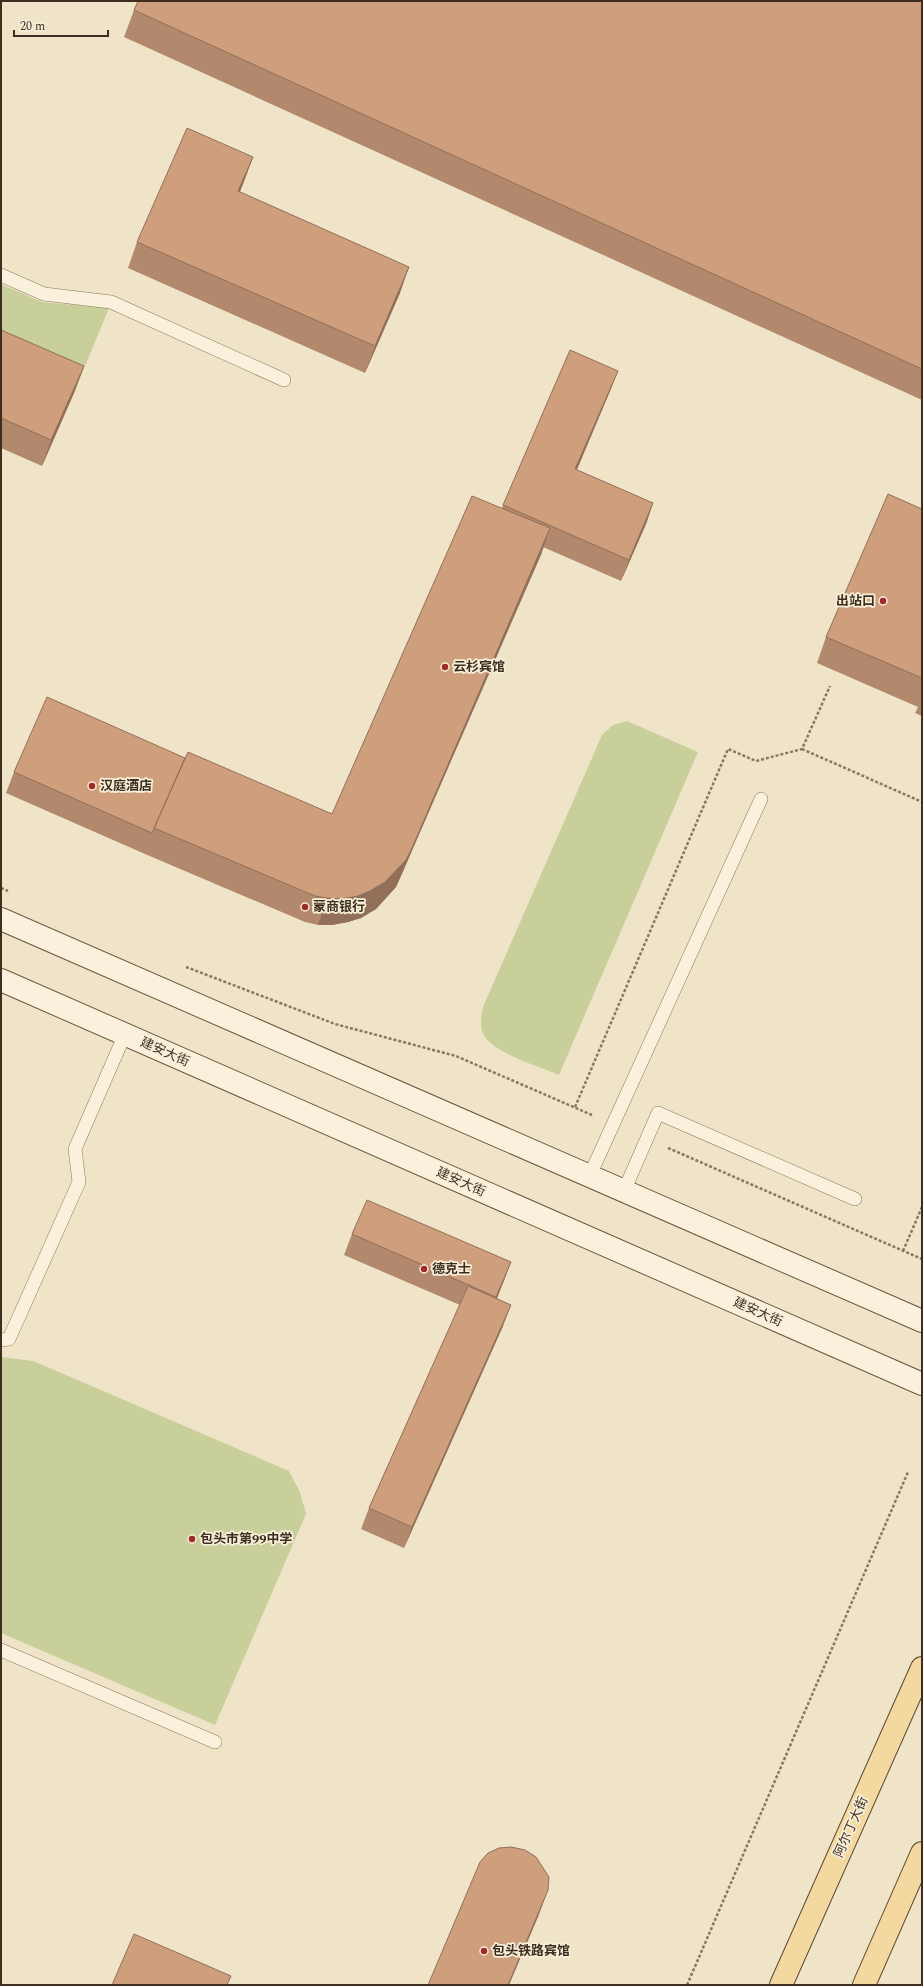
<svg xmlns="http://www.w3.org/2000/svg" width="923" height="1986" viewBox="0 0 923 1986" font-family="Spectral,'Noto Sans SC',serif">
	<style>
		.green { fill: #c9cf9b }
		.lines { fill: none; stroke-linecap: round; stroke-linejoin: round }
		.service-casing { stroke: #8d765c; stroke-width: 14 }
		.secondary-casing { stroke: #6f573f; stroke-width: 24 }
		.primary-casing { stroke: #5b4430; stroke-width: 24 }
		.path { stroke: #8d765c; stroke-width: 2.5; stroke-dasharray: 3 2; stroke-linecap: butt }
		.service { stroke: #faf1dc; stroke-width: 13 }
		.secondary { stroke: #faf1dc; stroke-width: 22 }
		.primary { stroke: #f3d9a0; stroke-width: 22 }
		.wall { fill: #b2896c }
		.shaded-wall { fill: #916f58 }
		.building { fill: #cf9f7d; stroke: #916f58 }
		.poi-dot { fill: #9e2a2b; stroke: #f7eed8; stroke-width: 1.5 }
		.labels { text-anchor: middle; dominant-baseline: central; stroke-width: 3.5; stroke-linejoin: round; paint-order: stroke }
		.poi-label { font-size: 13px; font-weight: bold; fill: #3d2e20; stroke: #f7eed8; text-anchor: start }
		.street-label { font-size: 13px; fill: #3d2e20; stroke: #f7eed8 }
	</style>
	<rect width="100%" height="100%" fill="#f0e4c8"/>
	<path class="green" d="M1,284L42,302L109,308L74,393L1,360Z
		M627,721L698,752L559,1075C538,1066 499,1055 485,1037C479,1029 481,1017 483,1007L602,735L613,725Z
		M1,1357L33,1361L52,1369L289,1471L300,1492L306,1514L215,1725L1,1633Z"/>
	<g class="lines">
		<defs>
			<path id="service" d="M1,275L44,294L111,302L284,380
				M590,1175L761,799
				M624,1191L658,1113L855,1199
				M1,1340L9,1339L79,1182L75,1149L125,1034
				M1,1650L215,1742"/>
			<path id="secondary" d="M1,919L922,1321
				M1,980L922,1384"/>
			<path id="primary" d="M781,1985L922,1668
				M864,1985L922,1853"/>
		</defs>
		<use href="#service" class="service-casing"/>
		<use href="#secondary" class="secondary-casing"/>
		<use href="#primary" class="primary-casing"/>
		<path class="path" d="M802,749L922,802
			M1,888L8,891
			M186,967L335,1024L456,1056L592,1115
			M575,1107L728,749L756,761L802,749L830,686
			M668,1148L922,1259
			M903,1251L922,1207
			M687,1985L908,1472"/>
		<use href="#service" class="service"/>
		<use href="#secondary" class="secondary"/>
		<use href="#primary" class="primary"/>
	</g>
	<path class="wall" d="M922,1V400L124,37L134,10Z
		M253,157L240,192L400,293L365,373L128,268L137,242Z
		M1,330L84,366L74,393L42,466L1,448Z
		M618,371L610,391L577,470L653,503L646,524L621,581L543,547L402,874L396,887L376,909L361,918L348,922L332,925H318L305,922L145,854L6,793L14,772L185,758L332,814L502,508L503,505Z
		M922,509V716L915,713L918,707L817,663L826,637Z
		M352,1234L511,1262L503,1283L497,1299L503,1326L404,1548L361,1529L369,1508L460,1305L344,1255Z"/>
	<path class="shaded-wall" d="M253,157L243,184L228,218L238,191Z
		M409,267L400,293L365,373L375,346Z
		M84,366L74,393L42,466L51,440Z
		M618,371L610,391L568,490L575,469Z
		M653,503L646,524L621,581L629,560Z
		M550,528L541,555L396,887L376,909L361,918L348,922L332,925H318L327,898Z
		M511,1262L503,1283L488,1318L496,1297Z
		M511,1305L503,1326L404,1548L412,1527Z
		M548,1890L538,1917L509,1985H508Z"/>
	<path class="building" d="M138,1H922V369L134,10Z
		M187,128L253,157L238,191L409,267L375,346L137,242Z
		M1,330L84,366L51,440L1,418Z
		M570,350L618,371L575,469L653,503L629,560L503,505Z
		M888,494L922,509V678L826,637Z
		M472,496L550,528L412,848L406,860L385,882L370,891L358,896L341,899L327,898L315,896L154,828L188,752L332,814Z
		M47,697L185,758L152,833L14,772Z
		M367,1200L511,1262L496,1297L352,1234Z
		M468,1286L511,1305L412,1527L369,1508Z
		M511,1847L525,1850L536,1857L549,1877L548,1890L508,1985H428L480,1862L488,1853L499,1848Z
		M134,1934L231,1976L227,1985H112Z"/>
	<g class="poi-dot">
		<circle cx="883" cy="601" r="4"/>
		<circle cx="445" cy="667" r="4"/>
		<circle cx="92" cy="786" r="4"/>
		<circle cx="305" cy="907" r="4"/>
		<circle cx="424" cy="1269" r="4"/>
		<circle cx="192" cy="1539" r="4"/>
		<circle cx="484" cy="1951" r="4"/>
	</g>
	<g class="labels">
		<g class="poi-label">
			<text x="875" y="601" text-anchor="end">出站口</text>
			<text x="453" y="667">云杉宾馆</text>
			<text x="100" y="786">汉庭酒店</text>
			<text x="313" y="907">蒙商银行</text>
			<text x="432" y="1269">德克士</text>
			<text x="200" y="1539">包头市第99中学</text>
			<text x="492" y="1951">包头铁路宾馆</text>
		</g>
		<g class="street-label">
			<text transform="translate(165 1052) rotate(24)">建安大街</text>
			<text transform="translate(461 1182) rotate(24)">建安大街</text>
			<text transform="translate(758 1312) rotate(24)">建安大街</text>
			<text transform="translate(851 1827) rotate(-66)">阿尔丁大街</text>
		</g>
	</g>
	<rect width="923" height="1986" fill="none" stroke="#3d2e20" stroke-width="4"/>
	<path d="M14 30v6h94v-6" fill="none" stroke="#3d2e20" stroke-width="2"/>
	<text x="20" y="30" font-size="12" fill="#3d2e20" stroke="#f7eed8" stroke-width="3" paint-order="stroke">20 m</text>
</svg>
